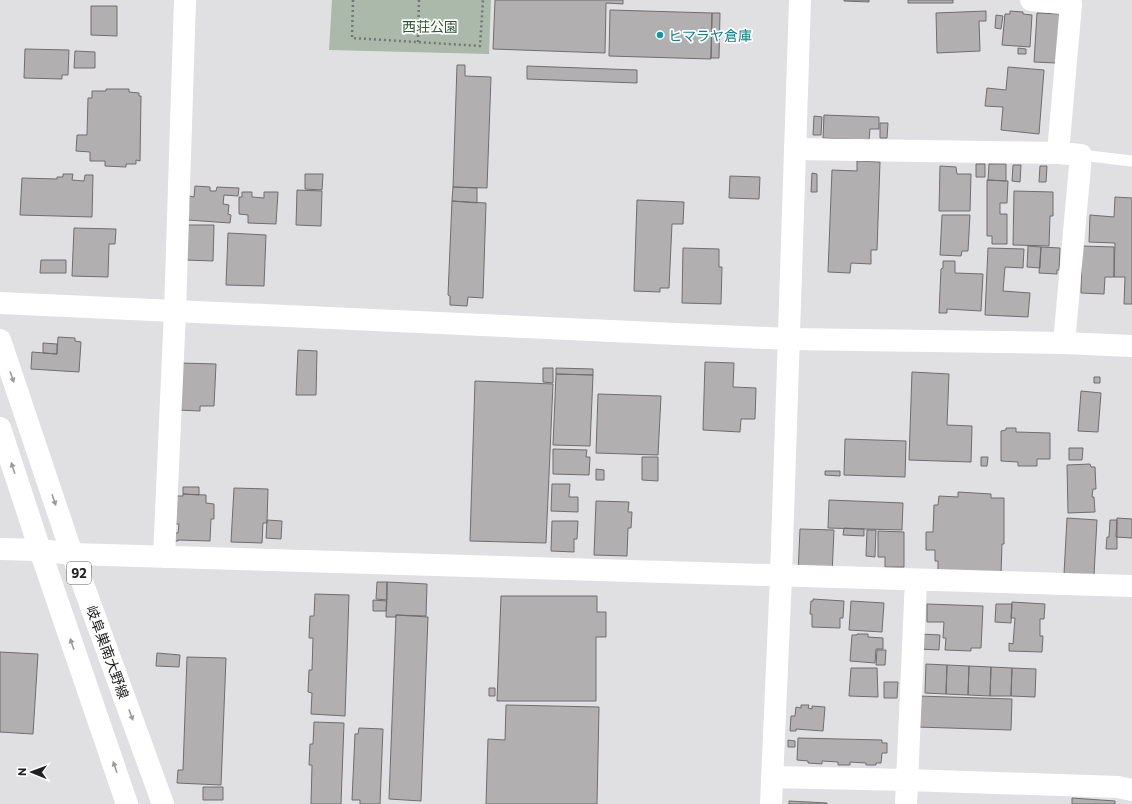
<svg xmlns="http://www.w3.org/2000/svg" width="1132" height="804" viewBox="0 0 1132 804" font-family="Commissioner,'Noto Sans JP',sans-serif">
	<style>
		.green { fill: #aab9a9 }
		.building { fill: #b1afb0; stroke: #6f6d6e }
		.lines { fill: none; stroke-linecap: round; stroke-linejoin: round }
		.path { stroke: #767677; stroke-width: 2.5; stroke-dasharray: 2 3; stroke-linecap: butt }
		.service { stroke: #fff; stroke-width: 11 }
		.minor { stroke: #fff; stroke-width: 22 }
		.tertiary { stroke: #fff; stroke-width: 22 }
		.primary { stroke: #fff; stroke-width: 22 }
		.oneway { fill: #9b9b9b }
		.culture-dot { fill: #0f9aa8; stroke: #fff; stroke-width: 1.5 }
		.labels { text-anchor: middle; dominant-baseline: central; stroke-width: 3.5; stroke-linejoin: round; paint-order: stroke }
		.shield { fill: #fff; stroke: #636363; stroke-width: 1 }
		.shield-label { font-size: 13px; font-weight: bold; fill: #202020 }
		.park-label { font-size: 14px; fill: #325532; stroke: #fff }
		.culture-label { font-size: 14px; fill: #0d838f; stroke: #fff; text-anchor: start }
		.street-label { font-size: 14px; fill: #202020; stroke: #fff }
	</style>
	<rect width="100%" height="100%" fill="#e0e0e2"/>
	<path class="green" d="M332,0H491L489,54L329,50Z"/>
	<path class="building" d="M495,0H623V4L606,3L605,53L493,49Z
		M844,0H869V2L844,1Z
		M908,0H953V3H908Z
		M91,6H117V36L91,35Z
		M610,10L712,13L711,59L609,56Z
		M986,11V21H979L980,51L937,53L936,13Z
		M1010,11L1023,12V14L1032,15L1030,47L1002,45L1005,14H1010Z
		M712,13H720L719,58H711Z
		M1037,13L1060,14L1056,63L1034,62Z
		M996,15L1003,16L1001,29L995,28Z
		M1018,48L1026,49V54H1018Z
		M25,49L69,50L68,75H62V79L24,78Z
		M75,51L95,52V68H74Z
		M457,65H465V76L491,77L487,188L453,187Z
		M527,66L637,70V83L527,79Z
		M1008,67L1044,70L1039,134L1001,130L1003,107L985,106L987,88L1006,90Z
		M106,89H129V92L139,93V96H141L140,161L136,160V164H126V167L105,166V161H90V152L76,151L77,135H87L88,98H92V91H106Z
		M824,115L879,117V129H870L869,140L823,138Z
		M814,116L822,117L821,135H813Z
		M880,123H888L887,138H880Z
		M857,161L880,162L877,250H871V264L851,263L850,273L828,272L832,170L857,171Z
		M976,164H985V177H976Z
		M989,164H1006V181L988,180Z
		M1013,165H1021L1020,182L1012,181Z
		M940,166L956,167L957,174H971L970,211H939Z
		M1040,166H1047L1046,182H1039Z
		M812,173L817,174V192H811Z
		M63,174H73L72,180L84,181L85,175H93L92,217L20,215L22,178L57,179V177H63Z
		M305,174H323L322,190L305,189Z
		M730,176L760,177L759,199L729,198Z
		M987,180L1008,181L1007,203H1000V214H1007V244H992V236H987Z
		M195,186L210,187V191H216L217,187L239,188L238,196L224,195L223,204L229,205L228,214L231,215L230,223L188,220L189,196L194,197Z
		M453,187L477,188V203L452,201Z
		M297,190L322,191L321,226L296,225Z
		M1014,191L1053,192V216H1050L1049,246L1013,245Z
		M242,192H252V197L264,198V192H278L276,224L248,223V215L239,214V197H242Z
		M1115,197L1132,198V304H1124L1125,277H1114L1115,243L1089,242L1090,215L1114,217Z
		M637,200L684,202L683,224H672L669,288H660V292L634,291Z
		M452,201L486,203L483,298L468,297L467,306L450,305V296L448,295Z
		M942,215H970L968,251H962L961,256L940,255Z
		M187,225H214L213,261L186,260Z
		M74,228L116,229L115,244H109L108,277L72,276Z
		M228,233L266,235L264,286L226,285Z
		M1028,246L1041,247L1040,268L1027,267Z
		M1082,246L1114,247V277H1105L1104,294L1081,293Z
		M1041,247L1060,248L1059,270H1057V274L1039,273Z
		M683,248L719,249V267H722L721,304L682,303Z
		M988,248L1024,249L1023,268L1005,267L1003,291L1030,293L1028,317L985,315Z
		M41,260H66V273H40Z
		M943,261H955V273L983,274L981,311L947,309V313H939L941,269L943,268Z
		M58,337L75,338V341L81,342L79,372L31,369L32,352L57,354Z
		M43,343L57,344V354L43,353Z
		M298,350L317,351L316,395H296Z
		M705,362L734,363L733,387L756,388L755,419H741L740,432L703,430Z
		M180,363L216,364L214,406H200V411L178,410Z
		M543,368H553V383L543,382Z
		M556,368L593,369V375L556,374Z
		M912,372L949,374L947,425L972,426L971,462L909,460Z
		M556,374L593,375L590,446L553,445Z
		M1094,377H1100V383H1094Z
		M475,381L553,384L546,543L470,541Z
		M1081,391L1101,393L1098,432L1078,431Z
		M598,394L661,396L658,455L596,453Z
		M1006,428H1016V432L1050,433V459H1037V466H1018V462L1001,461V431L1006,430Z
		M845,439L906,441L905,477L844,475Z
		M1069,448H1083L1082,460H1069Z
		M553,449L587,450L586,457H590L589,475L553,474Z
		M642,457H658V481L642,480Z
		M981,457H988L987,466H981Z
		M1090,464L1091,467H1095L1096,489H1093L1092,497H1094L1095,512L1068,513L1067,465Z
		M596,469L604,470V480H596Z
		M825,471H840V476L825,475Z
		M552,484H570L569,497H578V512L551,511Z
		M183,487H199V495L183,494Z
		M234,488L268,489L267,523H263L262,543L231,542Z
		M958,492L991,494V498H1004V544H1002L1001,574L938,571V561H935V550H926V532H933L934,505H938L939,496L958,497Z
		M183,494L206,495V503L214,504V519H211L210,541L178,540V541H171V533H178L179,524H171L172,496H183Z
		M829,500L903,503L902,530L828,528Z
		M596,501L629,502L628,512H632L631,528H628L627,556L594,555Z
		M1067,518L1097,520L1094,575L1064,574Z
		M1117,518L1132,519V538L1116,537Z
		M267,520L282,521L281,539L266,538Z
		M1110,520H1117V549H1106L1107,537H1109Z
		M552,521H578L577,539H574V552L551,551Z
		M844,528L864,529V536L843,535Z
		M800,529L834,530L832,575L798,574Z
		M867,530H876L875,557L866,556Z
		M878,531L904,532V567H885V557H878Z
		M377,582H387V600L376,599Z
		M387,582L427,584L426,616L396,615V617H386Z
		M315,594L349,595L345,716L311,714L312,693L308,692L309,670H312L313,638H309L310,616H314Z
		M501,596H597V612H606V637H596V701H497Z
		M813,599L844,601L843,618H840V628L812,627V614H810L811,601H813Z
		M373,600L387,601L386,611H373Z
		M851,601L884,603L882,632L849,630Z
		M1012,602L1045,604L1044,619H1040V636H1043L1042,652L1009,651V643L1013,644L1015,618H1011Z
		M927,604L983,606L981,648H971V651L945,650L946,638H943L944,622H927Z
		M996,604H1012L1011,623L995,622Z
		M396,615L428,617L421,801L389,799Z
		M857,634H868V637L883,638V649H876L875,663L850,661L852,635H857Z
		M920,634L940,635L939,650L919,649Z
		M877,650H886L885,665H876Z
		M0,652L38,654L33,734L0,732Z
		M157,653L180,655L179,667L156,666Z
		M187,657L226,658L221,785L177,783L178,770H183Z
		M926,664L947,665L946,694L925,693Z
		M947,665L969,666L968,695L946,694Z
		M969,666L991,667L990,696L968,695Z
		M991,667L1012,668L1011,696H990Z
		M851,668H877L878,697L849,696Z
		M1012,668L1036,669L1035,697L1011,696Z
		M884,682H898L897,698H884Z
		M489,688H495V696H489Z
		M918,696L1012,699L1011,730L917,727Z
		M506,705L599,707L597,804H486L488,739L505,740Z
		M801,705H809L808,708L812,709V706L825,707L823,731L796,729V731H790L791,716H795L796,707L801,708Z
		M314,722L344,723L341,804H311L312,765H309L310,744H313Z
		M359,728L383,729L380,804H360V800H352L355,734H358Z
		M798,738L882,740V743H887V753H882L881,763H876V765H866V763L850,762V765H838V762L822,761V764L808,763V761L797,760Z
		M788,740L795,741V747H788Z
		M203,787H223V800H203Z
		M1072,798L1115,801V804H1072Z
		M789,801L827,803V804H789Z"/>
	<g class="lines">
		<path class="path" d="M353,0L352,38L480,46L483,0
			M418,42L419,0"/>
		<path class="service" d="M1081,155L1132,161"/>
		<path class="minor" d="M1031,0L1071,4L1058,153
			M795,149L1058,153L1081,155L1064,343
			M0,549L40,550L72,554L1132,586
			M164,557L175,311L185,0
			M772,777L907,780L1118,787L1132,790
			M906,804L916,580"/>
		<path class="tertiary" d="M0,303L788,339L1064,343L1132,346
			M771,804L781,576L800,0"/>
		<path class="primary" d="M0,340L72,554L163,804
			M0,428L40,550L127,804"/>
	</g>
	<defs><path id="oneway-solid" d="M-6-.8H1V-3.2L6.5 0L1 3.2V.8H-6Z"/></defs>
	<g class="oneway">
		<use href="#oneway-solid" transform="translate(12 377) rotate(71)"/>
		<use href="#oneway-solid" transform="translate(13 468) rotate(-108)"/>
		<use href="#oneway-solid" transform="translate(54 500) rotate(71)"/>
		<use href="#oneway-solid" transform="translate(72 644) rotate(-109)"/>
		<use href="#oneway-solid" transform="translate(131 715) rotate(70)"/>
		<use href="#oneway-solid" transform="translate(115 767) rotate(-109)"/>
	</g>
	<circle class="culture-dot" cx="660" cy="35" r="4"/>
	<g class="labels">
		<rect class="shield" x="67" y="562" width="24" height="22" rx="3"/>
		<g class="shield-label">
			<text x="79" y="573">92</text>
		</g>
		<g class="park-label">
			<text x="430" y="26">西荘公園</text>
		</g>
		<g class="culture-label">
			<text x="668" y="35">ヒマラヤ倉庫</text>
		</g>
		<g class="street-label">
			<text transform="translate(108 652) rotate(70)">岐阜巣南大野線</text>
		</g>
	</g>
	<g transform="translate(32 772) rotate(271)" stroke="#ffffff" stroke-width="3" paint-order="stroke">
	<path d="M0-3L7 15L0 10L-7 15Z" fill="#202020"/>
	<text y="-6" font-size="11" font-weight="bold" text-anchor="middle" fill="#202020">N</text>
	</g>
</svg>
